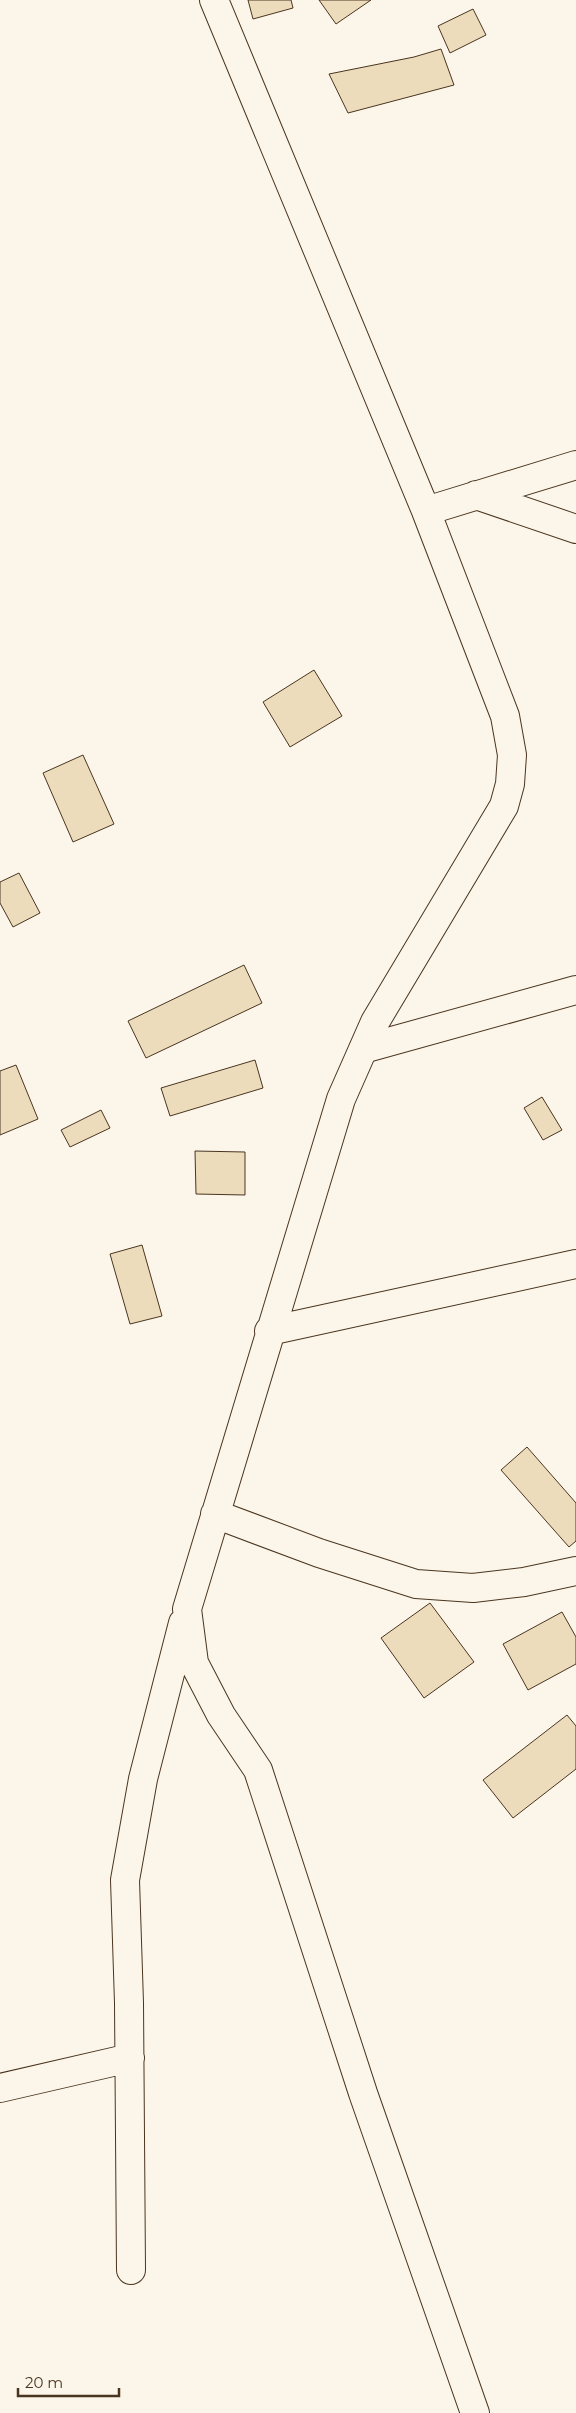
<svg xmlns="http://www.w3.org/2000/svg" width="576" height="2413" viewBox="0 0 576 2413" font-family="Montserrat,sans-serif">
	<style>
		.building { fill: #ecdcbc; stroke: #4a3520 }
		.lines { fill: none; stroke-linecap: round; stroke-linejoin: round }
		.minor-casing { stroke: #4a3520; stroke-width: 30 }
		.minor { stroke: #fbf6e9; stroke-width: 28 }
	</style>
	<rect width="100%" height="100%" fill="#fbf6e9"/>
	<path class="building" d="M248,0H291L293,8L253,19Z
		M319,0H371L336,24Z
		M473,9L486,35L450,53L438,26Z
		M441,49L454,85L348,113L329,74L414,57Z
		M314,670L342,716L290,747L263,702Z
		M83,755L114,824L73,842L43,773Z
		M19,873L40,913L13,927L0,903V882Z
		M244,965L262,1003L146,1058L128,1021Z
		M255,1060L263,1088L170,1116L161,1088Z
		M16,1065L38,1119L0,1135V1071Z
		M542,1097L562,1130L543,1140L524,1108Z
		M101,1110L110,1128L70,1147L61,1130Z
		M195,1151L245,1152V1195L196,1194Z
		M142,1245L162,1316L130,1324L110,1254Z
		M527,1447L576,1503V1541L569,1547L501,1470Z
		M430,1603L474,1662L424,1698L381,1638Z
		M562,1612L576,1637V1664L528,1690L503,1644Z
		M567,1715L576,1726V1769L513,1818L483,1780Z"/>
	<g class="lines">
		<defs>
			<path id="minor" d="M214,0L426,511L505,716L512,755L510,784L504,806L375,1022L341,1099L187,1609L194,1663L221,1715L258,1770L363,2093L475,2413
				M476,495L576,529
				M426,511L576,465
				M363,1049L576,990
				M269,1331L576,1264
				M215,1514L319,1553L416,1584L473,1588L524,1582L576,1571
				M0,2088L130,2058
				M131,2270L129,2003L125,1880L143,1779L183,1623"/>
		</defs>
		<use href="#minor" class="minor-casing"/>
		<use href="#minor" class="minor"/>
	</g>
	<path d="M18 2388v8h101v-8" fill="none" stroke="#4a3520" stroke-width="2.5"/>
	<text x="25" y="2388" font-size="15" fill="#4a3520" stroke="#fbf6e9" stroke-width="4" paint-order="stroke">20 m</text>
</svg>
